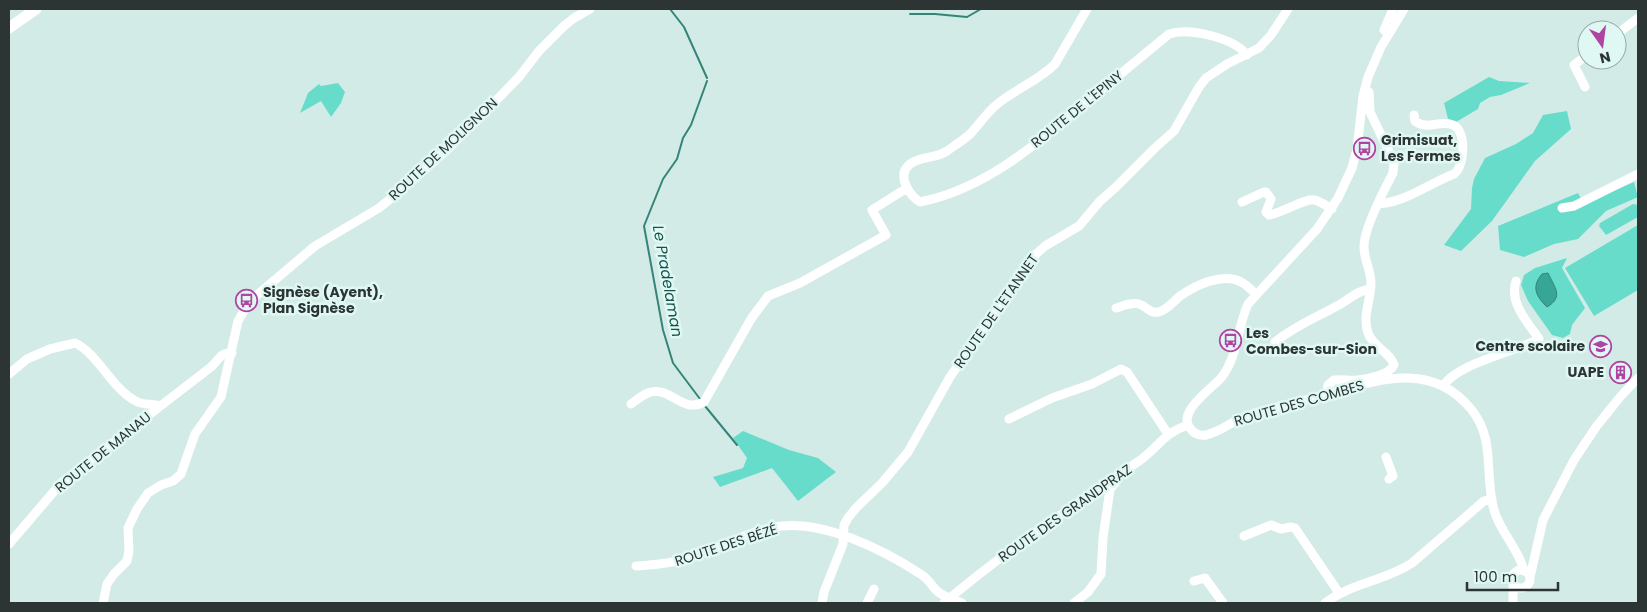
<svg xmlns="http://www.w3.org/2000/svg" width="1647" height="612" viewBox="0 0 1647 612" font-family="Poppins,sans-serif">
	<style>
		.green { fill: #68dccb }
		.water { fill: #37a697; stroke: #348479 }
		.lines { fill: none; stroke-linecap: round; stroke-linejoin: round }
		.stream { stroke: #348479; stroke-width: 2 }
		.minor { stroke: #fff; stroke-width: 9 }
		.major { stroke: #fff; stroke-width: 11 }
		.labels { text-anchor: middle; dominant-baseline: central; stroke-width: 5; stroke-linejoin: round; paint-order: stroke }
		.street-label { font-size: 14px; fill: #2c3533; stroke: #e0f8f3 }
		.poi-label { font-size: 14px; font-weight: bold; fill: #2c3533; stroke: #e0f8f3; text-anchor: start }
		.water-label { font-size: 15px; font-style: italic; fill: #15524a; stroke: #e0f8f3 }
	</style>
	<rect width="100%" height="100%" fill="#d3ebe6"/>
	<path class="green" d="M1489,77L1499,81L1530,83L1501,95L1490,97L1480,103L1478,109L1456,122L1448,119L1444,103Z
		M338,83L345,92L341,103L331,117L321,101L300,113L308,93L319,84L321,86Z
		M1567,111L1571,129L1535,161L1492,221L1461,251L1444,245L1471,209L1472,188L1474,179L1485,158L1516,144L1533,133L1543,115Z
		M1634,182L1638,197L1606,211L1578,239L1554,244L1524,257L1500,250L1498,226L1578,193L1584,204Z
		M1633,204L1638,205V217L1606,235L1599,226L1600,223Z
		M1638,225V290L1594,316L1565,268Z
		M1567,258L1562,268L1585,308L1572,325L1570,334L1563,338L1552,335L1528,301L1521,285L1524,275L1535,268Z
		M743,431L789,450L818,458L836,472L798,501L772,468L720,487L713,477L743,468L747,458L733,438Z"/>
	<path class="water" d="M1548,273C1555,288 1564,297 1547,307C1536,296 1531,287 1542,274Z"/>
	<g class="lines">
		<path class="stream" d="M670,9L684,27L707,78
			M910,14H935L967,17L981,9
			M700,399L673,363L663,330L644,226L663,179L677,159L683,138L691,125L707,81
			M705,406L737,445"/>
		<path class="minor" d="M1087,9L1055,64C1037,82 1013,90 995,106C985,115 978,126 969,135C962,141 954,146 947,151C936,159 917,156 908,166C897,177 910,196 920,202C986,189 1039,142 1089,100C1116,78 1142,56 1169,34C1189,27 1234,38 1247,55
			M1404,9L1381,47L1368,77L1363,96L1357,149L1352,168L1338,198L1317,229L1248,304C1237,328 1238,357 1221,378C1211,389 1177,412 1190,428C1194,434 1200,436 1206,435C1220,432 1231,422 1244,417C1269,408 1295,403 1321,396C1373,382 1429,358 1471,409C1496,439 1484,475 1494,510C1500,532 1519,549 1524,571
			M1384,30L1393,9
			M1617,34L1638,18
			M1585,87L1574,65L1587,55
			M1242,202L1264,192H1266L1271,199L1266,212L1269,215C1283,213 1305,198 1314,200C1320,201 1327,206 1332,209
			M1378,204C1406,202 1428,184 1454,174C1465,166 1467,131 1453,125C1441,119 1427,131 1415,121L1414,115
			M1562,208L1574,206L1638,174
			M1116,308C1123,306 1131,302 1139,304C1147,306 1149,314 1159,312C1167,310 1174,301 1180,296C1196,285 1223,272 1241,282C1247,285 1251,290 1256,294
			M1275,342C1295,326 1317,317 1339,305C1349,299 1359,290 1370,289
			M9,374L27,359L50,349L75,343C97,353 111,387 134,400C142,406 151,403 160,406
			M1443,386C1458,363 1514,352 1539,339C1527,321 1509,303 1516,281
			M1327,394L1328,385L1334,380C1342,379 1350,381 1358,380C1368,379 1389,375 1394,365C1391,353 1373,347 1368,333C1362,316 1371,300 1371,283C1371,270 1363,258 1364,245C1365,226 1384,190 1393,173L1394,162L1370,112L1369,92
			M631,404C637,400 644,393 651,392C671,387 683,414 704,402L751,319L768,296L800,283L886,235L872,210L907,188
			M1009,419L1052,398L1092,384L1121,369L1127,372L1168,434
			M1386,457L1393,476L1389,479
			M1244,536L1271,525L1281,529L1291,527L1295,528L1339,593
			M9,544L62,482L211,367C219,360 220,352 232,353
			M636,566C652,565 669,564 685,559C715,550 743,533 774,527C821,518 884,550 922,575C928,579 931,584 935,589C942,597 952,599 962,603
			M1512 579a9 9 0 1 1 18 0a9 9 0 1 1-18 0Z
			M1530,577L1543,520L1574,460L1596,427L1620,397L1638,378
			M1194,581L1205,578L1223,603
			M103,603L107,584L114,574L127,561L129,551L128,528L137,509L148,493L161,485L173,481L181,474L195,434L221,397L238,321L250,301L315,246L379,208L400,191L447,150L479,118L519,77L539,51L564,26L574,18L590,9
			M822,603L824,592L843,544L844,525L848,518L856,508L882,483L908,452L950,377L1036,254L1045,246L1079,226L1100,201L1116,187L1155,148L1174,131L1199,87L1206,78L1227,64L1259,48L1271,35L1288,9
			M867,603L874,589
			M944,603C1005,551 1072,507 1139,461C1158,448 1163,433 1188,425
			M1074,603L1088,592L1101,574L1103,538L1110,489L1116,482L1115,478
			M1325,603C1351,583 1385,581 1412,563L1484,501L1492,499
			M1513,603V584"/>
		<path class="major" d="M9,28L36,9"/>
	</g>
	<defs>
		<symbol id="bus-ring" viewBox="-11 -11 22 22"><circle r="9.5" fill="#e0f8f3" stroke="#b044a3" stroke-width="1.5"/><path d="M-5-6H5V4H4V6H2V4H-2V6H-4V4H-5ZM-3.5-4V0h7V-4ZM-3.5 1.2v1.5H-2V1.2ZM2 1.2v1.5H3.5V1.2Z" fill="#b044a3"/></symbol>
		<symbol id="school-ring" viewBox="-11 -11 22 22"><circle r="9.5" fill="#e0f8f3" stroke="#b044a3" stroke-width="1.5"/><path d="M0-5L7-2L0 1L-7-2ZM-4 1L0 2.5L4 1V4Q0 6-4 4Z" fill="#b044a3"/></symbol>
		<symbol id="building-ring" viewBox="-11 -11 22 22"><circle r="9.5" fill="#e0f8f3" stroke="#b044a3" stroke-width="1.5"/><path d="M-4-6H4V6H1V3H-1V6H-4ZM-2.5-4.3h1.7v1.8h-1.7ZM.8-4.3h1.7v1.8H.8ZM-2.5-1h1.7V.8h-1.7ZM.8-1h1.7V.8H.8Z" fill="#b044a3"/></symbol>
	</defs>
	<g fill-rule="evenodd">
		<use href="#bus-ring" x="1352" y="136" width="25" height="25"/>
		<use href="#bus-ring" x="234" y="288" width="25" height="25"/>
		<use href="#bus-ring" x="1218" y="328" width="25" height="25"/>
		<use href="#school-ring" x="1588" y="334" width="25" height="25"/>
		<use href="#building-ring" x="1608" y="360" width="25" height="25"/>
	</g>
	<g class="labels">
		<g class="street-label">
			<text transform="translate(1077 109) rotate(-39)">ROUTE DE L'EPINY</text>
			<text transform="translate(443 149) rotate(-43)">ROUTE DE MOLIGNON</text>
			<text transform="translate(996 311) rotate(-55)">ROUTE DE L'ETANNET</text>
			<text transform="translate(1299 403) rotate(-16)">ROUTE DES COMBES</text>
			<text transform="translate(103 452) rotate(-39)">ROUTE DE MANAU</text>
			<text transform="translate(1065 513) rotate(-35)">ROUTE DES GRANDPRAZ</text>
			<text transform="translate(726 545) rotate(-18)">ROUTE DES BÉZÉ</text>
		</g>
		<g class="poi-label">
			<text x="1381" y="140">Grimisuat,<tspan x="1381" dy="16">Les Fermes</tspan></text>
			<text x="263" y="292">Signèse (Ayent),<tspan x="263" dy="16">Plan Signèse</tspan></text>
			<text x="1246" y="333">Les<tspan x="1246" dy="16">Combes-sur-Sion</tspan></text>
			<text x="1585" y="346" text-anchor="end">Centre scolaire</text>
			<text x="1604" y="372" text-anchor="end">UAPE</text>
		</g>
		<g class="water-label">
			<text transform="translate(668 281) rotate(80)">Le Pradelaman</text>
		</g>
	</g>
	<rect width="1647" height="612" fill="none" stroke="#2c3533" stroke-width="20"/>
	<g transform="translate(1602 45) rotate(166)"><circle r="24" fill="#e0f8f3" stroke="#98aaa6"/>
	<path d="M0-4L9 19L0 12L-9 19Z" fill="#b044a3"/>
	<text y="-8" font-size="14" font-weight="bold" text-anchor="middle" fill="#2c3533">N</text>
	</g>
	<path d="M1467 582v8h91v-8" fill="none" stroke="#2c3533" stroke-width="2.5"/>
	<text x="1474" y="582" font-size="15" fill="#2c3533" stroke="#e0f8f3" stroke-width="4" paint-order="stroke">100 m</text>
</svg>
